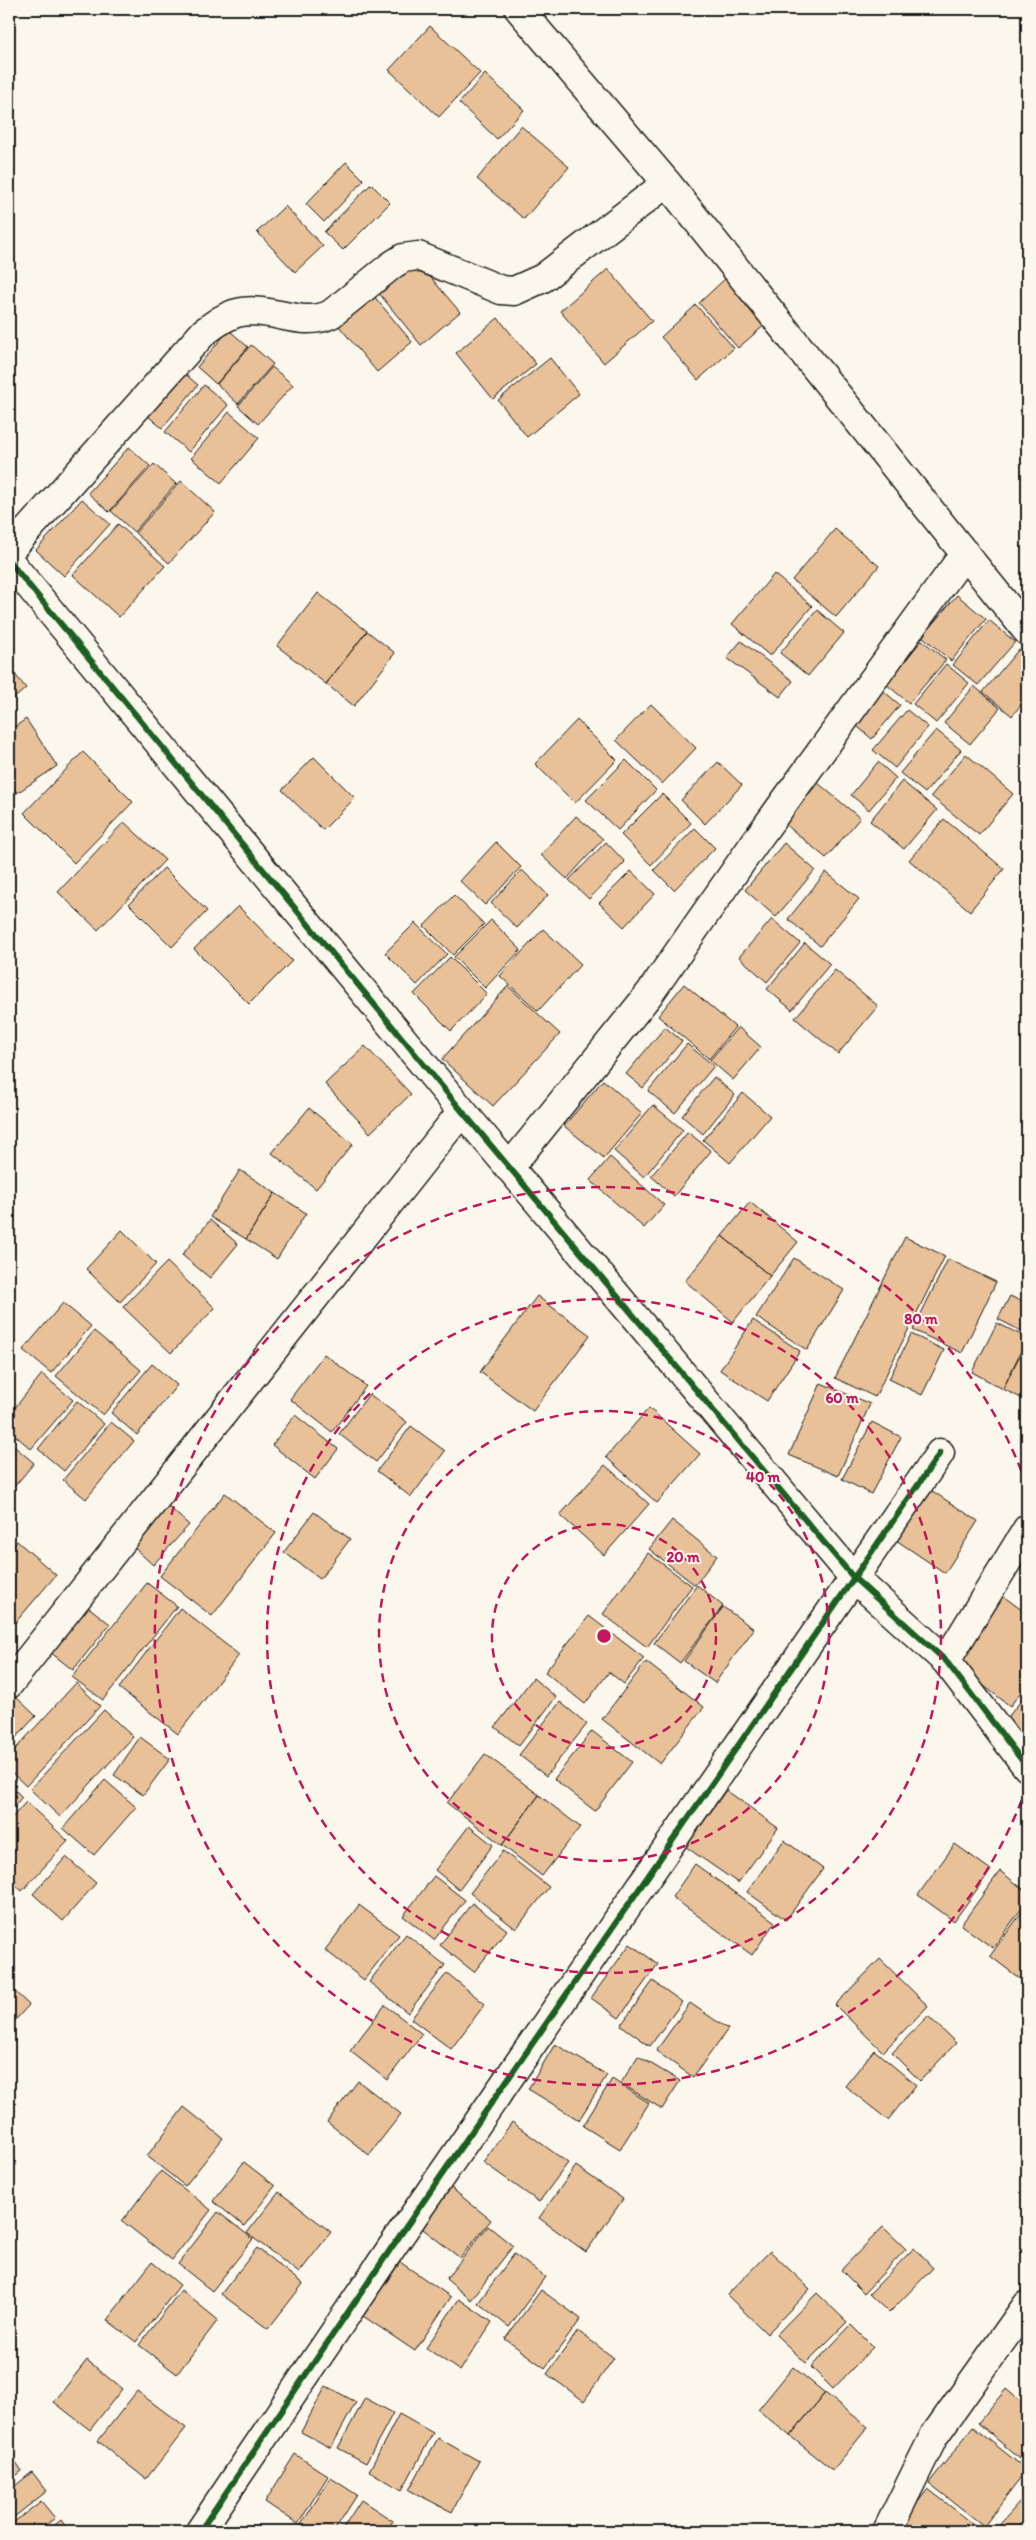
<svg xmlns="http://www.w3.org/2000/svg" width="1036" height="2540" viewBox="0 0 1036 2540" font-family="Itim,sans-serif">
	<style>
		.building { fill: #e9c199; stroke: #1c1c1c }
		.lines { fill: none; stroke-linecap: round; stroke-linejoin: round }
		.minor-casing { stroke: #1c1c1c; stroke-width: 31 }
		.minor { stroke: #fbf7ec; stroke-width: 28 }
		.cycleway-casing { stroke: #fbf7ec; stroke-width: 9 }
		.cycleway { stroke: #1b5e20; stroke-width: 6 }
		.ring { fill: none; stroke: #c2185b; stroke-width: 2.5; stroke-dasharray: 9 6 }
		.centre { fill: #c2185b; stroke: #fbf7ec; stroke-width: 2.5 }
		.ring-label { font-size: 15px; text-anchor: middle; font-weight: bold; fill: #c2185b; stroke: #fbf7ec; stroke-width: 4; stroke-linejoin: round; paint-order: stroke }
	</style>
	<rect width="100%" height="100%" fill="#fbf7ec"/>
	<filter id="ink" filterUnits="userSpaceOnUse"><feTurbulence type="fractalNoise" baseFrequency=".02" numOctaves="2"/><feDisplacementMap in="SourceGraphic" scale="10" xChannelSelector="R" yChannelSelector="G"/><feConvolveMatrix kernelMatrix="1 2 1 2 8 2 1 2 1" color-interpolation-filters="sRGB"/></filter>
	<g filter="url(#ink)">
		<path class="building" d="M430,26L480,73L439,117L389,70Z
			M485,74L524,110L497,139L459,103Z
			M521,126L569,167L524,219L477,179Z
			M346,162L364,180L324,222L306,204Z
			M371,184L390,203L343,250L324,232Z
			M285,206L323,246L295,272L257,232Z
			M416,260L460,312L421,345L378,292Z
			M608,269L652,321L604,363L560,311Z
			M727,277L767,323L738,348L699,303Z
			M373,295L412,342L377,372L338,325Z
			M696,305L734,348L698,380L661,337Z
			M498,318L536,364L493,399L456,353Z
			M229,330L248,347L216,384L197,367Z
			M251,345L273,364L238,404L217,384Z
			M550,358L579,394L527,437L498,400Z
			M272,367L293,385L258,424L238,406Z
			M178,368L198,385L162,428L142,411Z
			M204,385L228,405L189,452L165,432Z
			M229,412L259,438L221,483L191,458Z
			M129,447L150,466L109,512L88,493Z
			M154,464L176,484L134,532L111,511Z
			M181,481L215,512L169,563L135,533Z
			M82,499L110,524L64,576L36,550Z
			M118,524L165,566L119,617L73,575Z
			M835,529L879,566L836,617L792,580Z
			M774,574L812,606L770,656L732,624Z
			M318,593L367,631L326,684L277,646Z
			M957,595L986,619L951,661L922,636Z
			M817,610L844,633L808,676L780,653Z
			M989,620L1015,642L978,685L953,665Z
			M367,631L395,653L354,706L326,684Z
			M922,640L946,660L909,703L886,684Z
			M741,641L793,681L780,697L727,658Z
			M1019,649L1027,656V697L1012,716L983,692Z
			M946,664L969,683L936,723L913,704Z
			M9,667L26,688L9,703Z
			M974,686L1000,708L970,744L944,723Z
			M880,688L900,705L872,739L852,722Z
			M651,704L696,748L662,784L616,740Z
			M907,710L928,727L895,768L873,750Z
			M26,719L57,766L17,793L9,781V731Z
			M577,720L617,760L575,803L535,764Z
			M936,730L961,750L925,793L900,773Z
			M83,752L133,802L74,863L24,813Z
			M966,754L1013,794L979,835L931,796Z
			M314,757L355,798L323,830L282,790Z
			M626,760L656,790L618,830L586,800Z
			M718,762L742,785L705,824L681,800Z
			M878,762L896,778L869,810L851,795Z
			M9,781L17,793L9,799Z
			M902,781L937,810L904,849L870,821Z
			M818,783L860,818L826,858L784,823Z
			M662,794L691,823L651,865L621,835Z
			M576,816L603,839L567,879L541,855Z
			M944,819L1004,869L970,911L909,860Z
			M124,822L165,860L98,930L58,892Z
			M695,828L715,848L674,890L654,870Z
			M496,842L521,867L485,905L460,881Z
			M606,842L625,862L589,899L569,880Z
			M784,843L815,870L776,917L745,890Z
			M164,868L207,911L172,947L129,904Z
			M522,870L548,895L517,928L491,903Z
			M631,871L655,894L624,927L599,903Z
			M826,872L859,899L820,946L788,919Z
			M454,895L484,924L453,955L424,926Z
			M238,906L292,961L249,1004L194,949Z
			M772,919L800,943L767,982L739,957Z
			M491,920L521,950L485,988L454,957Z
			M415,923L447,954L417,985L385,953Z
			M543,929L581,964L538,1011L500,976Z
			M805,943L830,964L792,1010L767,989Z
			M450,957L487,994L451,1031L414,994Z
			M835,970L878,1006L838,1054L795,1018Z
			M684,984L735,1027L709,1059L658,1016Z
			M508,986L560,1034L493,1106L442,1059Z
			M665,1027L682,1041L643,1088L626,1074Z
			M738,1027L761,1047L733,1080L710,1060Z
			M687,1044L714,1066L675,1113L648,1091Z
			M365,1046L411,1094L370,1133L325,1084Z
			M714,1077L735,1095L703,1134L682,1116Z
			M603,1080L642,1113L604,1158L564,1126Z
			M743,1093L770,1116L730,1163L703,1140Z
			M653,1105L683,1130L644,1177L614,1151Z
			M309,1108L353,1144L316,1189L272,1153Z
			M688,1132L711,1151L674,1196L651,1176Z
			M610,1157L664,1205L644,1228L590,1180Z
			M240,1170L275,1193L246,1239L210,1217Z
			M275,1193L306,1213L277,1259L246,1239Z
			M750,1202L798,1242L770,1276L722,1236Z
			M210,1220L238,1244L210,1278L182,1255Z
			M122,1230L156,1264L120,1302L86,1269Z
			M722,1236L770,1276L733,1322L685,1281Z
			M905,1237L945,1256L875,1397L835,1378Z
			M794,1258L844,1290L807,1350L756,1317Z
			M948,1259L996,1282L962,1353L913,1330Z
			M167,1262L215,1308L171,1353L123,1307Z
			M537,1296L590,1335L533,1411L480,1372Z
			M1010,1296L1027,1304V1334L998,1319Z
			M63,1303L91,1326L51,1373L23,1350Z
			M753,1320L800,1351L767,1401L720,1370Z
			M997,1323L1027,1338L1003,1389L972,1372Z
			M94,1331L141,1370L103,1415L56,1376Z
			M911,1334L944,1350L922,1395L889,1379Z
			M1027,1341V1401L1003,1389Z
			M324,1354L366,1386L332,1432L290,1399Z
			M152,1364L177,1385L137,1435L111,1413Z
			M42,1374L73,1400L31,1449L9,1430V1415Z
			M821,1383L870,1404L838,1476L789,1455Z
			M369,1394L407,1422L376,1462L339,1434Z
			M77,1401L104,1424L64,1471L38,1449Z
			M649,1408L700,1454L657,1503L606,1457Z
			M295,1415L338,1449L315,1479L272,1445Z
			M111,1422L134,1441L86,1499L63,1480Z
			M872,1422L901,1437L871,1494L842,1479Z
			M411,1426L445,1451L411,1497L377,1471Z
			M9,1442L34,1463L9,1493Z
			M605,1465L649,1504L604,1555L560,1515Z
			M923,1485L978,1521L945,1573L890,1536Z
			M225,1493L276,1533L212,1616L160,1576Z
			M167,1505L189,1525L153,1565L130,1544Z
			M314,1512L350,1539L320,1579L284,1552Z
			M672,1520L717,1556L695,1585L649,1549Z
			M17,1541L56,1575L15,1623L9,1618V1551Z
			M648,1553L692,1586L647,1647L603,1614Z
			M147,1583L177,1606L103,1700L72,1677Z
			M697,1585L723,1606L680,1663L654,1643Z
			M1003,1596L1027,1614V1684L1010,1706L953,1662Z
			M78,1599L110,1624L73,1670L41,1645Z
			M723,1607L754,1629L715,1683L684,1661Z
			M180,1608L239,1655L178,1734L119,1688Z
			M589,1616L644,1658L624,1684L609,1672L585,1704L545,1672Z
			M646,1662L704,1707L660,1764L602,1719Z
			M533,1678L556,1697L519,1746L495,1727Z
			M76,1683L100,1706L26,1786L9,1770V1756Z
			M1027,1693V1738L1005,1721Z
			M15,1696L36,1716L9,1745V1702Z
			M560,1702L587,1724L546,1776L519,1755Z
			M104,1710L133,1737L60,1817L30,1789Z
			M592,1731L632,1762L595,1811L554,1779Z
			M140,1737L170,1759L143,1795L114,1775Z
			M485,1754L539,1795L502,1845L447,1803Z
			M105,1780L136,1807L94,1855L63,1828Z
			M9,1784L22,1797L9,1812Z
			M726,1790L778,1828L738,1883L686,1847Z
			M539,1795L580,1827L542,1876L502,1845Z
			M26,1802L68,1841L22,1891L9,1879V1821Z
			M469,1826L493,1845L459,1890L435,1870Z
			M784,1840L823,1869L786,1920L747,1892Z
			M955,1844L991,1870L954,1921L918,1895Z
			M503,1851L549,1887L516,1929L470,1893Z
			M66,1857L96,1883L63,1921L33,1894Z
			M695,1864L775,1922L752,1955L672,1897Z
			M1000,1871L1027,1892V1901L993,1948L961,1925Z
			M434,1876L465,1900L434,1940L403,1916Z
			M9,1901L16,1907L9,1914Z
			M472,1903L507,1930L474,1972L440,1945Z
			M359,1905L399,1935L364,1980L325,1950Z
			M1027,1905V1984L990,1956Z
			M406,1934L445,1965L408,2013L369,1982Z
			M630,1944L658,1964L619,2018L591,1998Z
			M880,1959L928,2006L883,2052L835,2005Z
			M447,1973L485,2004L451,2049L411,2019Z
			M653,1981L682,2002L650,2046L621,2025Z
			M9,1986L29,2005L9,2027Z
			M690,2003L728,2029L693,2077L656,2051Z
			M385,2005L422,2034L387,2080L350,2051Z
			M928,2016L956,2043L920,2081L892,2053Z
			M555,2044L607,2075L579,2120L528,2089Z
			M874,2050L916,2085L888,2120L845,2086Z
			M638,2056L680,2081L662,2109L621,2083Z
			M612,2079L649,2103L620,2149L583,2126Z
			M358,2081L401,2114L369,2155L327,2122Z
			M184,2107L223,2138L185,2186L147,2156Z
			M512,2122L568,2163L539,2202L483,2162Z
			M244,2162L275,2186L244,2226L213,2201Z
			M576,2166L623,2199L586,2252L539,2218Z
			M161,2171L211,2210L172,2260L122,2221Z
			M445,2183L491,2220L460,2258L414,2222Z
			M279,2192L331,2232L299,2273L247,2233Z
			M218,2212L253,2239L212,2291L178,2264Z
			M488,2226L513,2246L471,2300L446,2279Z
			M883,2227L906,2249L864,2293L841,2270Z
			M257,2248L303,2284L268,2329L221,2294Z
			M914,2248L933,2268L889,2313L869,2294Z
			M770,2251L810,2289L767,2334L727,2295Z
			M514,2254L545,2277L509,2327L478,2303Z
			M152,2262L180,2285L136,2342L107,2320Z
			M400,2262L451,2297L415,2351L363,2316Z
			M181,2290L218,2320L177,2374L139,2345Z
			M541,2290L581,2319L545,2368L505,2339Z
			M817,2293L847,2322L806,2363L776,2335Z
			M459,2299L492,2322L460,2371L426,2348Z
			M851,2325L873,2347L833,2389L811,2367Z
			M578,2331L614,2358L584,2401L547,2374Z
			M87,2360L122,2389L90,2430L54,2402Z
			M793,2367L825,2393L790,2436L758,2410Z
			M326,2386L356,2402L331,2448L301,2432Z
			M1006,2389L1027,2407L1026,2464L978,2423Z
			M137,2391L186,2428L146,2479L98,2441Z
			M825,2393L868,2427L833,2470L790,2436Z
			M365,2398L393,2413L366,2463L338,2448Z
			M399,2414L433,2433L402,2490L369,2471Z
			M973,2427L1027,2470L984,2526L929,2483Z
			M438,2438L479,2461L452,2512L409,2490Z
			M9,2452L22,2471L9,2481Z
			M295,2454L328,2476L298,2524L265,2502Z
			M32,2472L47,2491L9,2521V2491Z
			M331,2478L357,2495L334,2531H301L298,2529Z
			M928,2489L980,2529L978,2531H895Z
			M361,2500L393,2521L386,2531H341Z
			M41,2501L55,2518L38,2531H9V2526Z
			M1020,2502L1027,2508V2531H994Z
			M61,2520L69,2531H47Z"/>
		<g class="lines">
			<defs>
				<path id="minor" d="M519,9L667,183L1027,631
					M9,551L204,332C214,325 225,316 237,313C269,305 302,329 331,314L392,265L403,258L418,256L501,290L514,291L543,278L667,183
					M9,561L462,1111L853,1577L946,1661L1027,1767
					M509,1168L650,993L756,841L965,553
					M946,1661L1027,1529
					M9,1684L462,1111
					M200,2531L392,2247L940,1453
					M887,2531L934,2436L1027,2305"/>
			</defs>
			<use href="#minor" class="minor-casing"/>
			<use href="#minor" class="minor"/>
			<defs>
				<path id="cycleway" d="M9,561L462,1111L853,1577L946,1661L1027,1767
					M200,2531L392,2247L940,1453"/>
			</defs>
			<use href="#cycleway" class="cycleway-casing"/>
			<use href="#cycleway" class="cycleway"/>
		</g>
	</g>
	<g class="ring">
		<circle cx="604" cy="1636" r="112"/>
		<circle cx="604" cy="1636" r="225"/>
		<circle cx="604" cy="1636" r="337"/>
		<path d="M1027 1786A449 449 0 1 1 1027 1486"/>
	</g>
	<circle cx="604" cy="1636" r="8" class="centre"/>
	<g class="ring-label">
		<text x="921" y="1324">80 m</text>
		<text x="842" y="1403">60 m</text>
		<text x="763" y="1482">40 m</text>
		<text x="683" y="1562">20 m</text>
	</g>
	<rect width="1036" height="2540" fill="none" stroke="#fbf7ec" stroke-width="30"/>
	<rect x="15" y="15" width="1006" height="2510" fill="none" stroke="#1c1c1c" stroke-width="2" filter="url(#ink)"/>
</svg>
